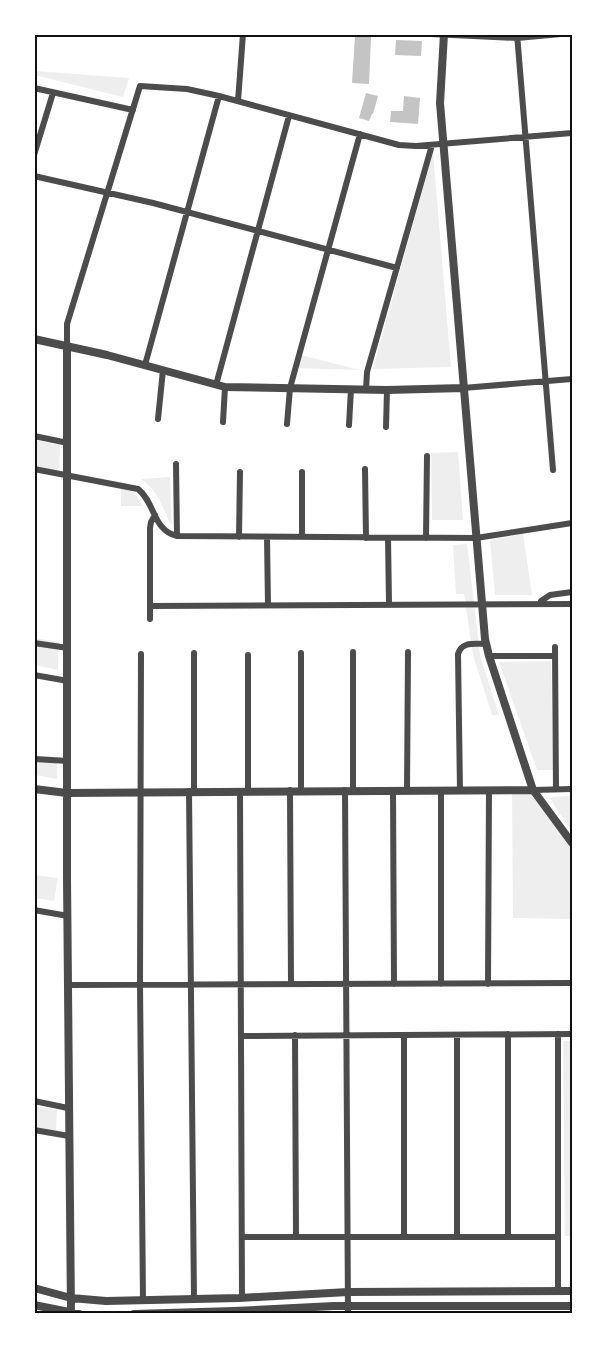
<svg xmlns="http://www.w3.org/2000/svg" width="607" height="1348" viewBox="0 0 607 1348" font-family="Signika,sans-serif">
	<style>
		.green { fill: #eee }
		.building { fill: #c4c4c4 }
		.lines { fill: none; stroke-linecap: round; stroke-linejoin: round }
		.minor { stroke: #4c4c4c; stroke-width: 6 }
		.tertiary { stroke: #4c4c4c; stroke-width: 8 }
		.neatline { fill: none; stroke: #111; stroke-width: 2 }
	</style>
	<rect width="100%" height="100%" fill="#fff"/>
	<path class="green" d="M35,71L129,78L123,97L35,75Z
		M433,152L451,367L373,369Z
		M301,355L360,370L297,368Z
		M34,440L60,445L59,471L35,466Z
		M458,452L463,520H432L431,453Z
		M170,477L172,525L169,521C161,504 157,490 141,479Z
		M121,489C135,490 137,493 142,506H121Z
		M523,534L532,595H495L490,540Z
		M467,544L480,655L499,715H492L473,655L464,594H456L453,545Z
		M34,638L59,642L58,670L35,665Z
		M551,661L553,770H537L499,662Z
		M34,755L57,757V779L35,775Z
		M512,790L529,792L563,837L572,853V919L513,918Z
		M572,796V831L555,807L550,797Z
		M34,875L58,878L54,901L35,898Z
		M563,1041H572V1236H565Z
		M34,1106L57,1110L56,1133L35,1129Z"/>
	<path class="building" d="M355,36L371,37L369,84L352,83Z
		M396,40L422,41L421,56L395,55Z
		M366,93L378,96L373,114H372L369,121L359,118Z
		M404,96L420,98L418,124L390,122L391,111H403Z"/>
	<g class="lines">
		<path class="minor" d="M431,34L517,38L561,34
			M517,34L553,470
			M34,88L133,110
			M238,101L243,34
			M34,155L53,93
			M34,176L153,203L397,268
			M67,345V324L140,86L187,89L219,96L399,145L416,146L572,133
			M145,365L219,96
			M216,385L289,116
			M463,388L572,379
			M366,390L367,372L432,145
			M158,419L163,370
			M223,422L225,387
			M287,424L290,388L360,134
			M349,425L351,389
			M386,427L387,390
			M34,436L68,443
			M176,464L177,536
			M34,469L138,489C155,502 153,531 177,536L476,538L572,523
			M365,469L366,538
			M239,537L240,472
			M267,537L268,605
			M302,537V472
			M388,538L389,604
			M426,538L427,456
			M540,604L541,601L550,595L572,592
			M150,606L572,604
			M150,619V528L151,522L155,515
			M34,643L68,648
			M555,647L556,789
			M301,653V790
			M141,654L140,985L143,1301
			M248,655V791
			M489,656H555
			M34,675L68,681
			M34,759L68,761
			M290,790L291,984
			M345,790L348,1314
			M353,790V652
			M393,790L394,984
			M407,790L408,652
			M441,790V984
			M460,790L458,654C462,641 475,644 486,644
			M533,790L572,789
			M189,791L194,1300
			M194,791V653
			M240,791L242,1298
			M34,910L68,916
			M488,984L489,790
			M68,985L572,983
			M508,1034V1237
			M558,1034V1291
			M295,1035L296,1237
			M457,1035V1237
			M241,1036L572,1034
			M34,1101L68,1108
			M34,1130L69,1136
			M242,1237H558
			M404,1237V1035"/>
		<path class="tertiary" d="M444,34L440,103L485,639L489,656L533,790L572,843
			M34,339L107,355L225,387L387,390L463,388
			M67,345V878L71,1314
			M34,789L67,793L533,790
			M34,1288L71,1298L106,1301L239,1298L348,1292L572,1291
			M34,1305L79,1314
			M134,1314L234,1311L334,1306H572"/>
	</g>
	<rect width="607" height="1348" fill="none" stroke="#ffffff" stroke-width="72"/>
	<rect x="36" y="36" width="535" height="1276" class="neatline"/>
</svg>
